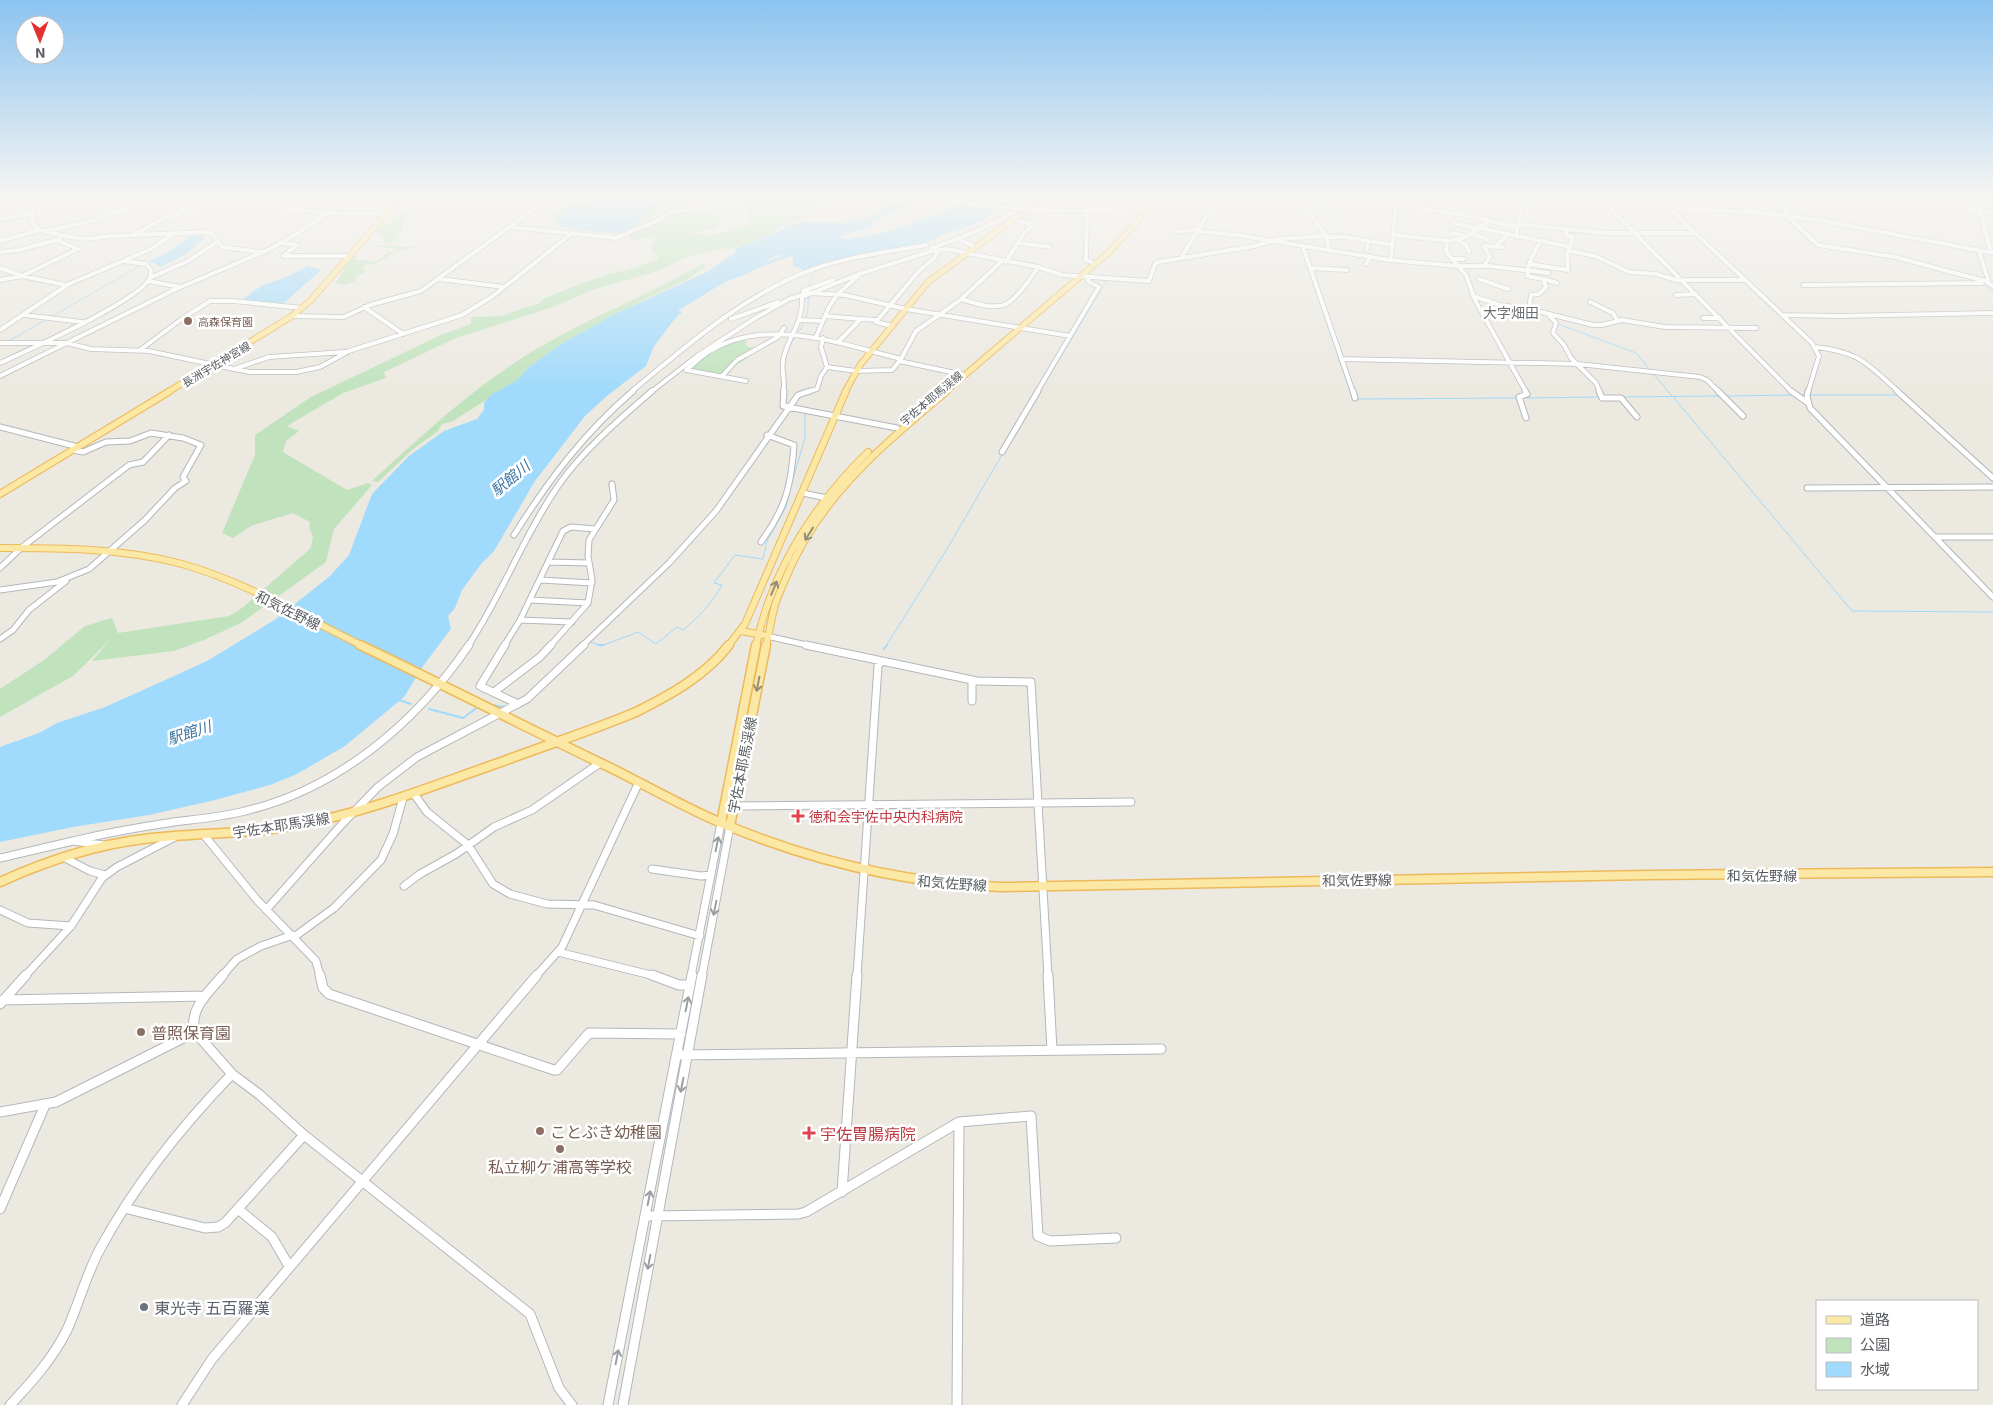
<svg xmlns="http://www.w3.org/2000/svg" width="1993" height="1405" viewBox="0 0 1993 1405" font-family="'Exo 2','Noto Sans JP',sans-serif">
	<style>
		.green { fill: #c0e3bd }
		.water { fill: #a0dafc }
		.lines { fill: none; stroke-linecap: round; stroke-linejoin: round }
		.stream-far1 { stroke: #a0dafc; stroke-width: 1 }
		.stream { stroke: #a0dafc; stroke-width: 2 }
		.river { fill: #a0dafc; fill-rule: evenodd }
		.minor-far3-casing { stroke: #b3b7bb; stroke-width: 5.5 }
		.minor-far2-casing { stroke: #b3b7bb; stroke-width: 7 }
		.minor-far1-casing { stroke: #b3b7bb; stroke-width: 9 }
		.minor-casing { stroke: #b3b7bb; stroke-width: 11 }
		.major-far2-casing { stroke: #edb959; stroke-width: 7 }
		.major-far1-casing { stroke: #edb959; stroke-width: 8 }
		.major-casing { stroke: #edb959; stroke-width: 11 }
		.minor-far3 { stroke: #fff; stroke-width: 4 }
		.minor-far2 { stroke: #fff; stroke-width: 5 }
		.minor-far1 { stroke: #fff; stroke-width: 7 }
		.minor { stroke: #fff; stroke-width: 9 }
		.major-far2 { stroke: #fce8a5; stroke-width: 5 }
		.major-far1 { stroke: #fce8a5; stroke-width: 6 }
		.major { stroke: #fce8a5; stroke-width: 8 }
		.minor-bridge-casing { stroke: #b3b7bb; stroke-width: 5.5; stroke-linecap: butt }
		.minor-bridge { stroke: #fff; stroke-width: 4 }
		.oneway { stroke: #928e79 }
		.oneway2 { stroke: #9b9ea0 }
		.education-dot { fill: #8d6e63; stroke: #fff; stroke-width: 2 }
		.health-dot { fill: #e0444e; stroke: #fff; stroke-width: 2 }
		.worship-dot { fill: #6b7280; stroke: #fff; stroke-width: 2 }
		.labels { text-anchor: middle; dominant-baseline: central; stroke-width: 5; stroke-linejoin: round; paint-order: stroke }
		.far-education-label { font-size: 11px; fill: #785e54; stroke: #fff; text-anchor: start }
		.far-street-label { font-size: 11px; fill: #595d61; stroke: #fff }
		.far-quarter-label { font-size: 14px; fill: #6a6f73; stroke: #fff }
		.street-label { font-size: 14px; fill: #595d61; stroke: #fff }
		.health-label { font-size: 14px; fill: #be3a42; stroke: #fff; text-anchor: start }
		.water-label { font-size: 15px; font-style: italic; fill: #3c76a4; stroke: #fff }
		.near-education-label { font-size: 16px; fill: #785e54; stroke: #fff; text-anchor: start }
		.near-health-label { font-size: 16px; fill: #be3a42; stroke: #fff; text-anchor: start }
		.near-worship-label { font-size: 16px; fill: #5b616d; stroke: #fff; text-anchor: start }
	</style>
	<rect width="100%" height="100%" fill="#ece9e1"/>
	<path class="green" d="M575,197H616L559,220L552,221L554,217L549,216L551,213L572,203Z
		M705,197L718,199L720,197H826L820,204L804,217L789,222L757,241L727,250L722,248L681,259L668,267L648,274L595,289L553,307L456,338L384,372L386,378L343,393L287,426L299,431L286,441L283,452L347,490L368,483L372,485L334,529L326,562L241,623L204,640L174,651L92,661L110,640L73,676L0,717V689L44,660L85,626L112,618L118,633L229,616L242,608L311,548L313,536L309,528L310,522L293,513L251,526L233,538L222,533L255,455V435L311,397L441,335L471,324V317L503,316L520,309L538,304L545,298L580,284L609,274L628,270L659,259L651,250L655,237L632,240L629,235L633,232H627L625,229L648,210L662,209L670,214L722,207L732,208L730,211L736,213L734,217H729L726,214L722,217C720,232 701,230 689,233L710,236L748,225L752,220L748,216L751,212C739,201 726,203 711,202L710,199H703Z
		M410,210H415V213L405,220L401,233L395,237L398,239L391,243H383V238L377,231C384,223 400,217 410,210Z
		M374,245L416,247L397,251L375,264L362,265L365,272L356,276V280C350,284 343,286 336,283L352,256H357L355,260L378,261L388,252H395L398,249L371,246Z
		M703,263L705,267L688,279L615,314L561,344L529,367L516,381L453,421L442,424L437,432L413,449L378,482L372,481C427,431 482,379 547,343C598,314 653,293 703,263Z
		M746,338V346L757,349L741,363H736L721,375L688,369L722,344Z"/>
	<path class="water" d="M609,197H644L650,204L659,208C640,210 638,225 624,232C615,236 569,228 557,226V219L577,204Z
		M648,197H695L696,198C680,205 662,212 648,197Z
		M975,197H1020L1005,209L979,222L915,246L851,259L806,271L793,266V257C777,250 766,261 754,270C746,275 734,278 725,282C709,291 694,302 678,310L682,312L674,320L654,346L646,366L608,395L585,416L535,481L494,551L481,564L462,590L455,608L448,616L451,629L423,666L404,697L345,746L297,774L270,785L215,800L149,815L73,827L0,842V747L39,733L57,723L105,707L172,677L207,661L276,619L330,576L349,555L372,494L409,456L444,431L477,419L484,410V403L491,395L516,381L529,367L561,344L615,314L707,272L736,252L733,251L741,246L757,241L794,224L806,222L846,223L866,217L884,206H891L909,199H913L907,205L870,223L877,225L838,237C858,247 955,209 975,197Z
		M204,235V238L185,255L160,267L150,261L171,250L190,236Z
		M308,266L321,270L285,302L278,304L242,300L261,286L289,276Z"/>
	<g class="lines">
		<path class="stream-far1" d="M1316,197L1343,232L1328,235
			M1775,197L1782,216L1812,244L1818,246
			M1317,238L1301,247L1352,397
			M1149,281L1158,264
			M1983,284L1993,291
			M1558,324L1636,353L1672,396
			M7,342L142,265
			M788,348C795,337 804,327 807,314C811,294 804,289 817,269
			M785,372L786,387
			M1040,391L1107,280
			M1801,395H1898
			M1726,396L1793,395
			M1621,397L1721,396
			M1523,398L1601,397
			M1674,398L1852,611L1993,612
			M1356,399L1518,398
			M1979,469L1993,482
			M792,482L805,438V412
			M587,645L591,642L601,646L638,632L656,644L677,627L683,630C699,617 712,603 722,585L714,583L735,555L763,559L767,541L786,507L791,487
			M886,646L947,549L1003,453"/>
		<path class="stream" d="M598,645H604
			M884,649L887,645
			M399,700L411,704
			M491,705L506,707
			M429,709L463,718L479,706"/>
		<path class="river" d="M800,249L803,251L802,252L747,272L741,271Z"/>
		<defs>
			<path id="minor-far3" d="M34,197L32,219L34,225L40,230L69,237L87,239L112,236L206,232L212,234L222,247L262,252
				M830,197L826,204C839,208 849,203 860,197
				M867,197L880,202
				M1047,197L1082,204L1087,207L1086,260L1096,264
				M1298,197L1327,237L1329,250
				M1599,197L1792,392
				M1657,197L1812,343L1819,356L1808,392
				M1720,197H1737L1752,212
				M1781,197L1788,217L1818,245L1895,257L1985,281L1993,286
				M1889,197L1993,213
				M1976,197L1991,252
				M1982,197L1993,203
				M1360,201L1459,214L1517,227
				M179,210L189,205L197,197
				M1032,210L1074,211L1389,197L1752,212L1813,219L1993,253
				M0,219L32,214
				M163,219L203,206L229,203L326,213L387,214
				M1453,223L1478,229
				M1517,224L1606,233H1694
				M510,227L616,238L659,220L670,212L714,207L732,197
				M1480,228L1570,247
				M47,231L91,221L148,201L151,197
				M1197,231L1243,236L1389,260L1457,266H1489L1549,273
				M1176,232L1198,229
				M1451,233L1467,236
				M135,234L166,217
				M1471,234L1487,239
				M1394,235L1449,241L1466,237L1489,221
				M1327,237H1345L1393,245
				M1517,237V224L1523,205L1519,197
				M958,239L975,247
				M1458,240L1466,245L1469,251
				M0,241L40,230
				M1447,241L1446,250L1448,254L1466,275L1475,300L1526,392
				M282,243L297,245L283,256H350
				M1018,243L1050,247
				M1303,247L1353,392
				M1495,247L1507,235
				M931,248C969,236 1004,220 1037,197
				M1367,249L1368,241
				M1570,251L1595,256L1629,272L1656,274L1676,280H1745
				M1979,251L1989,283
				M0,252L19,250L60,239
				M966,253L1038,267L1062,275L1149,281L1155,264L1158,262L1255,246L1279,239L1325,236
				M1181,258L1218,197
				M1452,259H1464
				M1391,260L1396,204
				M1006,262L1024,233L1033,225L1012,219
				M1366,264L1371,256
				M1529,264L1568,270L1567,255L1573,237L1567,236L1566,230
				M1484,266L1490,257L1484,246L1502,247
				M0,268L22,276L66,285
				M1310,268L1347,270
				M150,278L188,261L217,242
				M439,279L504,287
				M1479,279L1508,289
				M1544,279L1557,283
				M0,280L22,276L78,249L56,240
				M148,281L181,287
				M1803,285L1982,283
				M803,291L833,280
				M838,294L859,275
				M1676,295L1696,294
				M1473,296L1500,305L1529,309L1593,325H1602L1622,320L1665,327L1756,328
				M961,299C974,303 990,309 1004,305C1015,301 1032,277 1038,267
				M1590,302L1613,313L1617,320
				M364,307L403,334
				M1529,309L1531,295L1539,294L1546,287L1543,279L1527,276L1529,264L1540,241
				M24,315L82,322
				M1782,315L1838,316L1993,313
				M292,316L344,317L370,305L421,291L551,197
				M825,316L861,319
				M1550,316L1556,323L1553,333L1564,345L1571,358L1596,383L1600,392
				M1703,318H1720
				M731,319L778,302
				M800,320L823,321
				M892,326L876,322L918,272L934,258L939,250
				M0,330L69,284L151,249L173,234
				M816,337L829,307L837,295
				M823,338L821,347L827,367L856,371L892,370L901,359L916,331L959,301L1002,261
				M839,341L861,319L877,320
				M0,343H67L91,349L149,351L234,369L269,357L345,352
				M1815,347C1860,352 1866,363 1899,392
				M140,350L183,318L210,301H233L302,308
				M1341,359L1578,364L1700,377L1707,380L1719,392
				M899,361L965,375
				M0,363C28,350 139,301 150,278C151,276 151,272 151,270L146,264L123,261
				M234,369L250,372H296L320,367L349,351L462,315L493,296L571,234
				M0,376L174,290L270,249L295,235L351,197
				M722,376L737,360L778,337L784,328
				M746,381L686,370C694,364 701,356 710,351C768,316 841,344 901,359
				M631,392C686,346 746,293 814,269C850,256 889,252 926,245
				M651,392L697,356L757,317L789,299L809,293L845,295L906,309L1070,336
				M783,392C786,381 781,372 783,361C787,336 803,326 802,297L859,274L932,251L947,249L967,253
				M806,392L817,389L821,376L827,367
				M1037,392L1099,287L1089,282L1086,276"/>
			<path id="minor-far2" d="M784,391L783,406L897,428
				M1353,391L1355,398
				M1525,391L1527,394L1519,397L1526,418
				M1599,391L1602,398H1621L1637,417
				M1718,391L1743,416
				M1791,391L1808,403
				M1808,391L1807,396L1810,408L1993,597
				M1897,391L1993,478
				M0,427L78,447
				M1002,452L1038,391
				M1807,488L1993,487
				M803,493L831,499
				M514,535C548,481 584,433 633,391
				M1935,537H1993
				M761,542C766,534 772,527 776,518C789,496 792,471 794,445L767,435
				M549,562L589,563
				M0,568L21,548L129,465L143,462L169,435
				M540,580L592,583
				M0,590L57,582L89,569L145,520L175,488L186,481L183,477L201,445L183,438L151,433L130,441L106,442L83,452L73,450
				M530,600L588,603
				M520,620L572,622
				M767,636L811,646
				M0,639L13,630L29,610L66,581
				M468,646C502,595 523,537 558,486C583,450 619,420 652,391
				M504,646L520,620L563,531L571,527L595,529
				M550,646L588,603L592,580L588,556L589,540L614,500L612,484
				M582,646L669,563L716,511L798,395L810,391"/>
			<path id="minor-far1" d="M505,645L480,686L518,704
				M806,645L977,681L1031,682L1048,976
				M972,680V701
				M494,692L540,657L551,645
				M414,794L427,812L468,845L493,884L510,894L547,904L594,905L700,936
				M734,806L1131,802
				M204,835L257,900L316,961L320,976
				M73,841C106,833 140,827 174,822C198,819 222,817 245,811C338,789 416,723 469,645
				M63,857L90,871L105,875
				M0,858L73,841L104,845
				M652,869L701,876L711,875
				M404,886L420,874L456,854L494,827L532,810L600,763
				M0,910L28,923L71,926
				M266,910L343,823L378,787L417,757L527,699L584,645
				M294,937L334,908L381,860L393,834L403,798
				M558,952L655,976
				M25,976L71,926L102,878L117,867L175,837
				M222,976L237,959L261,946L293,935
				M536,976L562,947L639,782
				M691,976L721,823
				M702,976L730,826
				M857,976L878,666L881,662"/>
			<path id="minor" d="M223,975C210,991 188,1009 195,1032L232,1074L260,1095L304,1135L530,1314L559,1388L572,1405
				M320,975L323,988L329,994L554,1070H557L589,1033L681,1034
				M652,975L679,985H690
				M1048,975L1052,1050
				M3,1000L204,996
				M0,1004L26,975
				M677,1055L1161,1049
				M0,1112L56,1102L195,1032
				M842,1192L857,975
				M124,1208L205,1228L218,1227L225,1223L304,1135
				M0,1209L45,1105
				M238,1209L272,1237L289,1266
				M646,1216L798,1214L806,1212L959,1122L1031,1116L1038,1236L1050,1241L1116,1238
				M10,1405C32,1382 53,1358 67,1330C79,1303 86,1275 100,1249C135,1184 181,1127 232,1074
				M182,1405L212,1359L537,975
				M608,1405L692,975
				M623,1405L702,975
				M957,1405L959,1122"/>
			<path id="major-far2" d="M168,392L292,316L311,300L401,197
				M845,392L860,365L928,282L1044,197
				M945,392L1109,252L1136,223L1156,197"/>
			<path id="major-far1" d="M0,494L170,391
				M0,548C61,548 123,548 182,564C246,582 303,617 363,646
				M741,631L763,635
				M728,646L745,624L846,391
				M756,646C772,570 813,506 868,452
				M766,646C769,634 771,621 774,609C776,599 781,590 785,580C818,498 881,447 947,391"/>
			<path id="major" d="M360,645C444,685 527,728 611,768C647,786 682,806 719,822C810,861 903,883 1001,887L1648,875L1993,872
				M721,823L756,645
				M730,826L766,645
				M0,882C46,861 94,845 144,839C197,832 250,835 302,824C371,811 435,785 501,762C546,745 591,731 636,712C670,695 705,676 729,645"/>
		</defs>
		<use href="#minor-far3" class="minor-far3-casing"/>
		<use href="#minor-far2" class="minor-far2-casing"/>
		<use href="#minor-far1" class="minor-far1-casing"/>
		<use href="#minor" class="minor-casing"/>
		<use href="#major-far2" class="major-far2-casing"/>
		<use href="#major-far1" class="major-far1-casing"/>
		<use href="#major" class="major-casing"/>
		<use href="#minor-far3" class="minor-far3"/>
		<use href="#minor-far2" class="minor-far2"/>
		<use href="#minor-far1" class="minor-far1"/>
		<use href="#minor" class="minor"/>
		<use href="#major-far2" class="major-far2"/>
		<use href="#major-far1" class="major-far1"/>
		<use href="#major" class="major"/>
		<defs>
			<path id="minor-bridge" d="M901,197L1032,210"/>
		</defs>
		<use href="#minor-bridge" class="minor-bridge-casing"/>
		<use href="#minor-bridge" class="minor-bridge"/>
	</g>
	<defs><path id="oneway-shaft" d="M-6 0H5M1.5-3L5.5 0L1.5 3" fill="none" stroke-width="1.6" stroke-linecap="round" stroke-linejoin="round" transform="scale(1.25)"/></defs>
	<g class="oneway">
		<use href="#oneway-shaft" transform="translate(809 534) rotate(122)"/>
		<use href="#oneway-shaft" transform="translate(774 588) rotate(-67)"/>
		<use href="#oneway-shaft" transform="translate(758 684) rotate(101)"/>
	</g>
	<g class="oneway2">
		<use href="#oneway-shaft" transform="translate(717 844) rotate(-79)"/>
		<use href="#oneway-shaft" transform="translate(715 908) rotate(101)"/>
		<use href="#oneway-shaft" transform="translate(687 1004) rotate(-79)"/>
		<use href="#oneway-shaft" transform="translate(682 1085) rotate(101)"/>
		<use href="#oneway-shaft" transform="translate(649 1198) rotate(-79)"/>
		<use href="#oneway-shaft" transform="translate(649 1262) rotate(101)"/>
		<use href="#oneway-shaft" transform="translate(617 1357) rotate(-79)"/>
	</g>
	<linearGradient id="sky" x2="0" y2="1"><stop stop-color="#8bc3f0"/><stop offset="0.5" stop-color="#f6f5f2"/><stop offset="1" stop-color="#f6f5f2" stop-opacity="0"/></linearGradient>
	<rect width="1993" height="393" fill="url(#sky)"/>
	<g class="education-dot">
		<circle cx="188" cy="321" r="5"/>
		<circle cx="141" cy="1032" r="5"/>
		<circle cx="540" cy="1131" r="5"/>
		<circle cx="560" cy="1149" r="5"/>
	</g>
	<g class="health-dot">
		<path d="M795.5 808.5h5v5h5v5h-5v5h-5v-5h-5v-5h5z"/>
		<path d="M806.5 1125.5h5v5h5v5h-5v5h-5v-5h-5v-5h5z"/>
	</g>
	<circle class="worship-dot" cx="144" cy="1307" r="5"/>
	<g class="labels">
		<g class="far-education-label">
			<text x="198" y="321">高森保育園</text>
		</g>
		<g class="far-street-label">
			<text transform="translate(216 364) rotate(-31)">長洲宇佐神宮線</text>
			<text transform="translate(931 398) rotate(-40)">宇佐本耶馬渓線</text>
		</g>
		<g class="far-quarter-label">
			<text x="1511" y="312">大字畑田</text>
		</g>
		<g class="street-label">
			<text transform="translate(288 610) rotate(26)">和気佐野線</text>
			<text transform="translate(742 765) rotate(-79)">宇佐本耶馬渓線</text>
			<text transform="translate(281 825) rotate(-9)">宇佐本耶馬渓線</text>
			<text x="1762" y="875">和気佐野線</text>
			<text transform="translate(1357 880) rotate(-1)">和気佐野線</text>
			<text transform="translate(952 883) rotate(4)">和気佐野線</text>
		</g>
		<g class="health-label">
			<text x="809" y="816">徳和会宇佐中央内科病院</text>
		</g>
		<g class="water-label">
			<text transform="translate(510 478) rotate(-40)">駅館川</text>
			<text transform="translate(189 732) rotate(-18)">駅館川</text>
		</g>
		<g class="near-education-label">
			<text x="151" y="1032">普照保育園</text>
			<text x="550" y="1131">ことぶき幼稚園</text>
			<text x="560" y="1166" text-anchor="middle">私立柳ケ浦高等学校</text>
		</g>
		<g class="near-health-label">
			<text x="820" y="1133">宇佐胃腸病院</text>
		</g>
		<g class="near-worship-label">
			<text x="154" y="1307">東光寺 五百羅漢</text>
		</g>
	</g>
	<rect x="1816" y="1300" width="162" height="90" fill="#ffffff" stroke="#bdbec0"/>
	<rect x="1826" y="1316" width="25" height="8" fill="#fce8a5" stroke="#bdbec0"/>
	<text x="1860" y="1325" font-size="15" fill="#595d61">道路</text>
	<rect x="1826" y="1338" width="25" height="15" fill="#c0e3bd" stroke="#bdbec0"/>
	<text x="1860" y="1350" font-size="15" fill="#595d61">公園</text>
	<rect x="1826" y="1362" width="25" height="15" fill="#a0dafc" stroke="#bdbec0"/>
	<text x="1860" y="1375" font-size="15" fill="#595d61">水域</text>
	<g transform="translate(40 40) rotate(179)"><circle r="24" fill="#ffffff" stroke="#bdbec0"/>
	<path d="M0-4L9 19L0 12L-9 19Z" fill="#e3312f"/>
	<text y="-8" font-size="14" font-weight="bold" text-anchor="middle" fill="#595d61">N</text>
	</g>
</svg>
